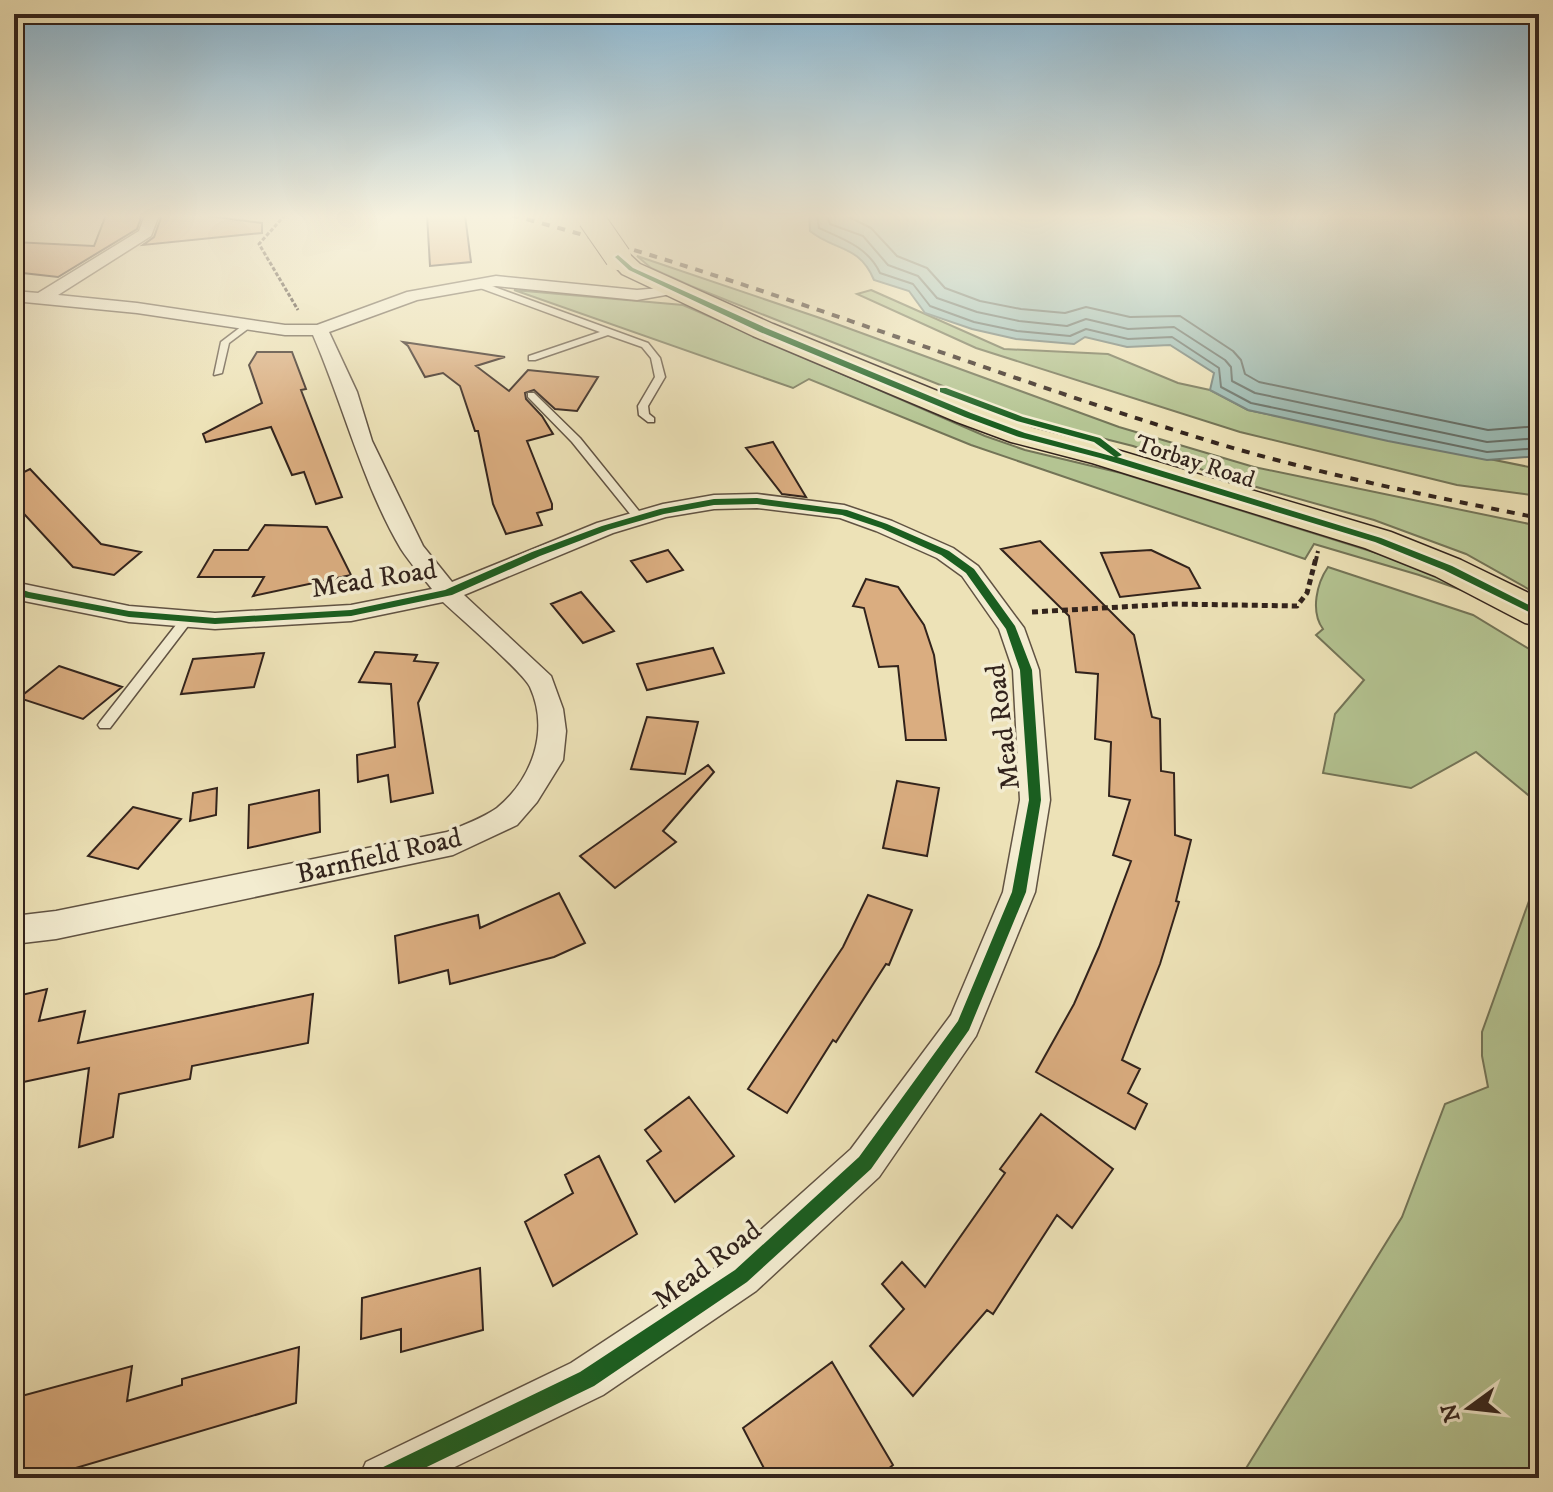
<svg xmlns="http://www.w3.org/2000/svg" width="1553" height="1492" viewBox="0 0 1553 1492" font-family="'IM FELL DW Pica',serif">
	<style>
		.green { fill: #b4c492; stroke: #737457; stroke-width: 2 }
		.water { fill: #9bbcb6; stroke: #717f78; stroke-width: 2 }
		.lines { fill: none; stroke-linecap: round; stroke-linejoin: round }
		.shore { stroke: #667069; stroke-width: 2 }
		.building { fill: #daad80; stroke: #32231c; stroke-width: 2 }
		.lane-casing { stroke: #615343; stroke-width: 3 }
		.street-casing { stroke: #615343; stroke-width: 3 }
		.primary-casing { stroke: #32231c; stroke-width: 3 }
		.path-far2 { stroke: #32231c; stroke-width: 3; stroke-dasharray: 4 2; stroke-linecap: butt }
		.path-far1 { stroke: #32231c; stroke-width: 4; stroke-dasharray: 4 3; stroke-linecap: butt }
		.path { stroke: #32231c; stroke-width: 5; stroke-dasharray: 6 4; stroke-linecap: butt }
		.lane { fill: #f3ecd0; fill-rule: evenodd }
		.street { fill: #f3ecd0; fill-rule: evenodd }
		.primary { fill: #ede2b7; fill-rule: evenodd }
		.rail { stroke: #32231c; stroke-width: 4; stroke-dasharray: 8 8; stroke-linecap: butt }
		.primary-bridge-casing { stroke: #32231c; stroke-width: 28; stroke-linecap: butt }
		.primary-bridge { stroke: #ede2b7; stroke-width: 26 }
		.cycleway-casing { stroke: #f3ecd0; stroke-width: 5 }
		.cycleway { fill: #1b5e20; fill-rule: evenodd }
		.labels { text-anchor: middle; dominant-baseline: central; stroke-width: 7; stroke-linejoin: round; paint-order: stroke }
		.far-street-label { font-size: 24px; fill: #32231c; stroke: #f3ecd0 }
		.street-label { font-size: 28px; fill: #32231c; stroke: #f3ecd0 }
	</style>
	<rect width="100%" height="100%" fill="#ede2b7"/>
	<filter id="stains"><feTurbulence type="fractalNoise" baseFrequency=".0025" numOctaves="4"/><feColorMatrix values="0 0 0 0 .2 0 0 0 0 .09 0 0 0 0 .02 0 0 0 .5 -.17"/></filter>
	<radialGradient id="worn" r=".72"><stop offset=".6" stop-color="#630" stop-opacity="0"/><stop offset="1" stop-color="#630" stop-opacity=".3"/></radialGradient>
	<path class="green" d="M637,256L823,319L1119,427L1254,467L1539,526V595L1466,554L1374,520L1235,481L1133,446L1026,419L691,286L651,268Z
		M514,290L683,305L985,436L1025,450L1121,473L1396,559L1490,600L1419,575L1314,544L1305,559L971,445L809,379L793,388Z
		M871,290L1004,349L1108,354L1178,383L1210,390L1248,410L1539,469V496L1457,485L1240,432L976,348L857,294Z
		M1328,567L1473,615L1539,655V804L1476,752L1411,788L1323,773L1335,714L1364,680L1316,635L1323,629C1310,611 1317,583 1328,567Z
		M1539,873V1478H1240L1402,1217L1445,1104L1488,1087L1482,1056V1032Z"/>
	<path class="water" d="M809,215H1539V456L1487,460L1388,441L1248,410L1210,390L1214,373L1170,345L1127,347L1085,337L1074,344L1016,339L972,329L925,313L909,291L874,280C859,244 834,251 810,231Z"/>
	<g class="lines">
		<path class="shore" d="M817,215L819,228C843,239 868,247 880,273L913,284L930,306L974,322L1017,331L1070,336L1086,329L1128,339L1172,337L1219,368L1221,387L1251,403L1487,452L1539,448
			M827,215L830,224L863,236L888,265L918,276L937,298L977,312L1019,321L1067,326L1086,319L1128,329L1174,327L1225,360L1231,367L1232,381L1255,393L1487,442L1539,438
			M845,215L871,228L897,256L927,268L945,288L980,301L1021,309L1065,313L1086,307L1130,317L1180,316L1233,351L1241,360L1245,374L1259,382L1488,430L1539,426"/>
	</g>
	<path class="building" d="M106,215H142L137,229L58,277L14,272V242L94,246Z
		M162,215H200L262,223V233L143,245L154,237Z
		M427,215H465L471,262L430,266Z
		M403,342L505,357L476,366L509,391L528,370L598,377L577,411L555,409L534,390L525,393L526,399L542,416L553,434L527,441L552,504V509L537,513L542,525L506,534L493,504L478,431H475L460,386L443,373L425,377L408,346Z
		M257,352H292L306,389L301,390L342,497L316,504L304,472L292,475L271,427L206,442L203,434L262,403L249,365Z
		M773,442L806,497L782,494L746,448Z
		M30,469L101,544L141,552L114,575L73,567L14,503V477Z
		M265,525L327,527L351,575L253,596L264,577H198L214,550H248Z
		M1040,541L1134,635L1152,717L1160,719L1161,771L1174,773L1175,835L1191,840L1176,901L1179,902L1160,964L1122,1060L1140,1069L1128,1093L1147,1104L1135,1129L1036,1072L1074,1004L1099,947L1131,861L1113,855L1130,800L1109,796L1111,742L1095,739L1098,674L1076,672L1069,616L1001,549Z
		M668,550L683,570L647,582L631,561Z
		M1151,550L1189,568L1200,588L1120,597L1101,553Z
		M866,579L898,587L924,625L934,655L946,740H906L898,666L879,667L864,608L853,606Z
		M581,592L614,631L583,643L551,604Z
		M713,648L724,673L647,690L637,664Z
		M375,652L417,655L414,661L438,663L418,703L433,793L391,802L388,775L358,782L357,755L395,747L391,684L359,682Z
		M264,653L254,687L181,694L193,659Z
		M59,666L122,687L83,719L19,698Z
		M647,717L698,722L685,774L631,769Z
		M708,765L714,772L663,831L676,842L615,888L580,856Z
		M897,781L939,788L927,856L883,848Z
		M217,788L216,815L190,821L193,793Z
		M319,790L320,832L248,848L249,805Z
		M133,807L181,819L138,869L88,856Z
		M559,893L585,943L554,957L450,984L448,970L399,983L395,936L478,915L480,928Z
		M868,895L912,910L889,965L886,964L836,1042L833,1040L787,1113L748,1089L843,947Z
		M47,989L39,1021L85,1011L78,1043L313,994L308,1043L192,1066L190,1079L119,1094L113,1137L79,1147L89,1068L14,1084V1007L17,996Z
		M689,1097L734,1156L675,1202L647,1161L661,1151L645,1130Z
		M1041,1114L1113,1169L1072,1228L1057,1215L993,1314L987,1310L913,1396L870,1346L904,1309L882,1284L902,1262L925,1287L1005,1173L1000,1169Z
		M599,1156L637,1234L553,1286L525,1222L573,1193L565,1175Z
		M480,1268L483,1330L401,1352V1329L361,1339L362,1298Z
		M299,1347L296,1403L42,1478H14V1398L132,1366L127,1401L182,1385V1379Z
		M832,1362L893,1465L877,1478H769L743,1428Z"/>
	<g class="lines">
		<defs>
			<path id="lane" d="M472,281H478L648,343L660,358L665,377L648,406L649,414L654,418V422H648L639,415L638,406L655,377L651,358L642,347L608,335L535,360H529V356L600,332L472,285Z
				M246,323L253,325L229,343L222,373L214,375L221,342Z
				M528,393H534L580,438L643,516V520H635L572,442L528,397Z
				M187,615L193,619L191,622L110,728H100L98,725L100,722L183,616Z"/>
			<path id="street" d="M145,215H159L151,236L58,295L137,303L285,325H317L407,292L496,276L637,290L683,286L685,289L683,292L637,300L496,286L417,300L329,332L357,392L372,441L423,546L452,582L597,523L663,504L714,495L757,494L844,505L892,521L953,548L978,566L1024,628L1039,670L1050,800L1035,892L976,1036L879,1177L756,1291L603,1395L432,1478H359L366,1462L571,1363L726,1261L851,1149L951,1015L1003,892L1020,800L1013,670L999,629L962,576L937,558L876,531L840,518L757,508L714,509L666,517L613,533L464,595L551,676L563,709L566,731L563,760L537,802L517,825L453,855L56,939L14,944V916L56,911L447,832C463,825 483,818 497,808C532,779 550,731 530,687C523,672 459,617 443,602L351,621L215,629L129,622L14,599V582L129,606L215,613L351,605L432,589C422,576 410,563 401,549C363,485 343,404 313,335H285L137,313L14,301V291L38,293L139,231Z"/>
			<path id="primary" d="M618,250L627,252L640,264L773,324L979,408L1033,428L1114,449L1391,532L1461,560L1539,598V626L1525,623L1435,576L1365,548L1092,463L1011,442L957,422L753,336L622,274L606,257L609,252Z"/>
		</defs>
		<use href="#lane" class="lane-casing"/>
		<use href="#street" class="street-casing"/>
		<use href="#primary" class="primary-casing"/>
		<path class="path-far2" d="M285,215L259,244L298,310"/>
		<path class="path-far1" d="M1316,560L1318,551"/>
		<path class="path" d="M1032,612L1174,604L1297,606L1307,593L1316,558"/>
		<use href="#lane" class="lane"/>
		<use href="#street" class="street"/>
		<use href="#primary" class="primary"/>
		<path class="rail" d="M511,215C754,279 986,374 1226,446C1329,476 1434,497 1539,518"/>
		<defs>
			<path id="primary-bridge" d="M591,218L618,257"/>
		</defs>
		<use href="#primary-bridge" class="primary-bridge-casing"/>
		<use href="#primary-bridge" class="primary-bridge"/>
		<defs>
			<path id="cycleway" d="M618,255L633,268L766,328L971,413L1025,433L1115,457L1094,442L1017,421L940,392V388H946L1023,417L1100,438L1122,455L1117,457L1381,538L1452,566L1539,610V617L1444,570L1375,542L1100,458L1019,437L965,417L760,332L629,270L615,257Z
				M757,498L847,510L887,524L949,551L974,569L1015,626L1032,670L1041,800L1026,892L969,1030L871,1169L747,1282L594,1386L404,1478H372L375,1471L580,1372L735,1270L859,1157L958,1021L1012,892L1029,800L1020,670L1006,629L966,573L941,555L881,528L842,515L757,504L714,505L664,514L608,530L540,556L452,595L351,616L215,624L129,617L23,597L14,594V587L29,592L129,611L215,618L351,610L445,590L532,552L602,526L660,509L714,499Z"/>
		</defs>
		<use href="#cycleway" class="cycleway-casing"/>
		<use href="#cycleway" class="cycleway"/>
	</g>
	<linearGradient id="sky" x2="0" y2="1"><stop stop-color="#89b7d4"/><stop offset="0.51" stop-color="#f7f2df"/><stop offset="1" stop-color="#f7f2df" stop-opacity="0"/></linearGradient>
	<rect width="1553" height="424" fill="url(#sky)"/>
	<g class="labels">
		<g class="far-street-label">
			<text transform="translate(1195 462) rotate(18)">Torbay Road</text>
		</g>
		<g class="street-label">
			<text transform="translate(374 579) rotate(-9)">Mead Road</text>
			<text transform="translate(1003 727) rotate(-97)">Mead Road</text>
			<text transform="translate(379 856) rotate(-13)">Barnfield Road</text>
			<text transform="translate(707 1265) rotate(-37)">Mead Road</text>
		</g>
	</g>
	<rect width="1553" height="1492" fill="none" stroke="#ede2b7" stroke-width="48"/>
	<rect x="16" y="16" width="1521" height="1460" fill="none" stroke="#32231c" stroke-width="4"/>
	<rect x="24" y="24" width="1505" height="1444" fill="none" stroke="#32231c" stroke-width="2"/>
	<g transform="translate(1469 1408) rotate(255)" stroke="#f3ecd0" stroke-width="6" paint-order="stroke">
	<path d="M0-6L14 30L0 20L-14 30Z" fill="#32231c"/>
	<text y="-12" font-size="22" font-weight="bold" text-anchor="middle" fill="#32231c">N</text>
	</g>
	<rect width="100%" height="100%" filter="url(#stains)"/>
	<rect width="100%" height="100%" fill="url(#worn)"/>
</svg>
